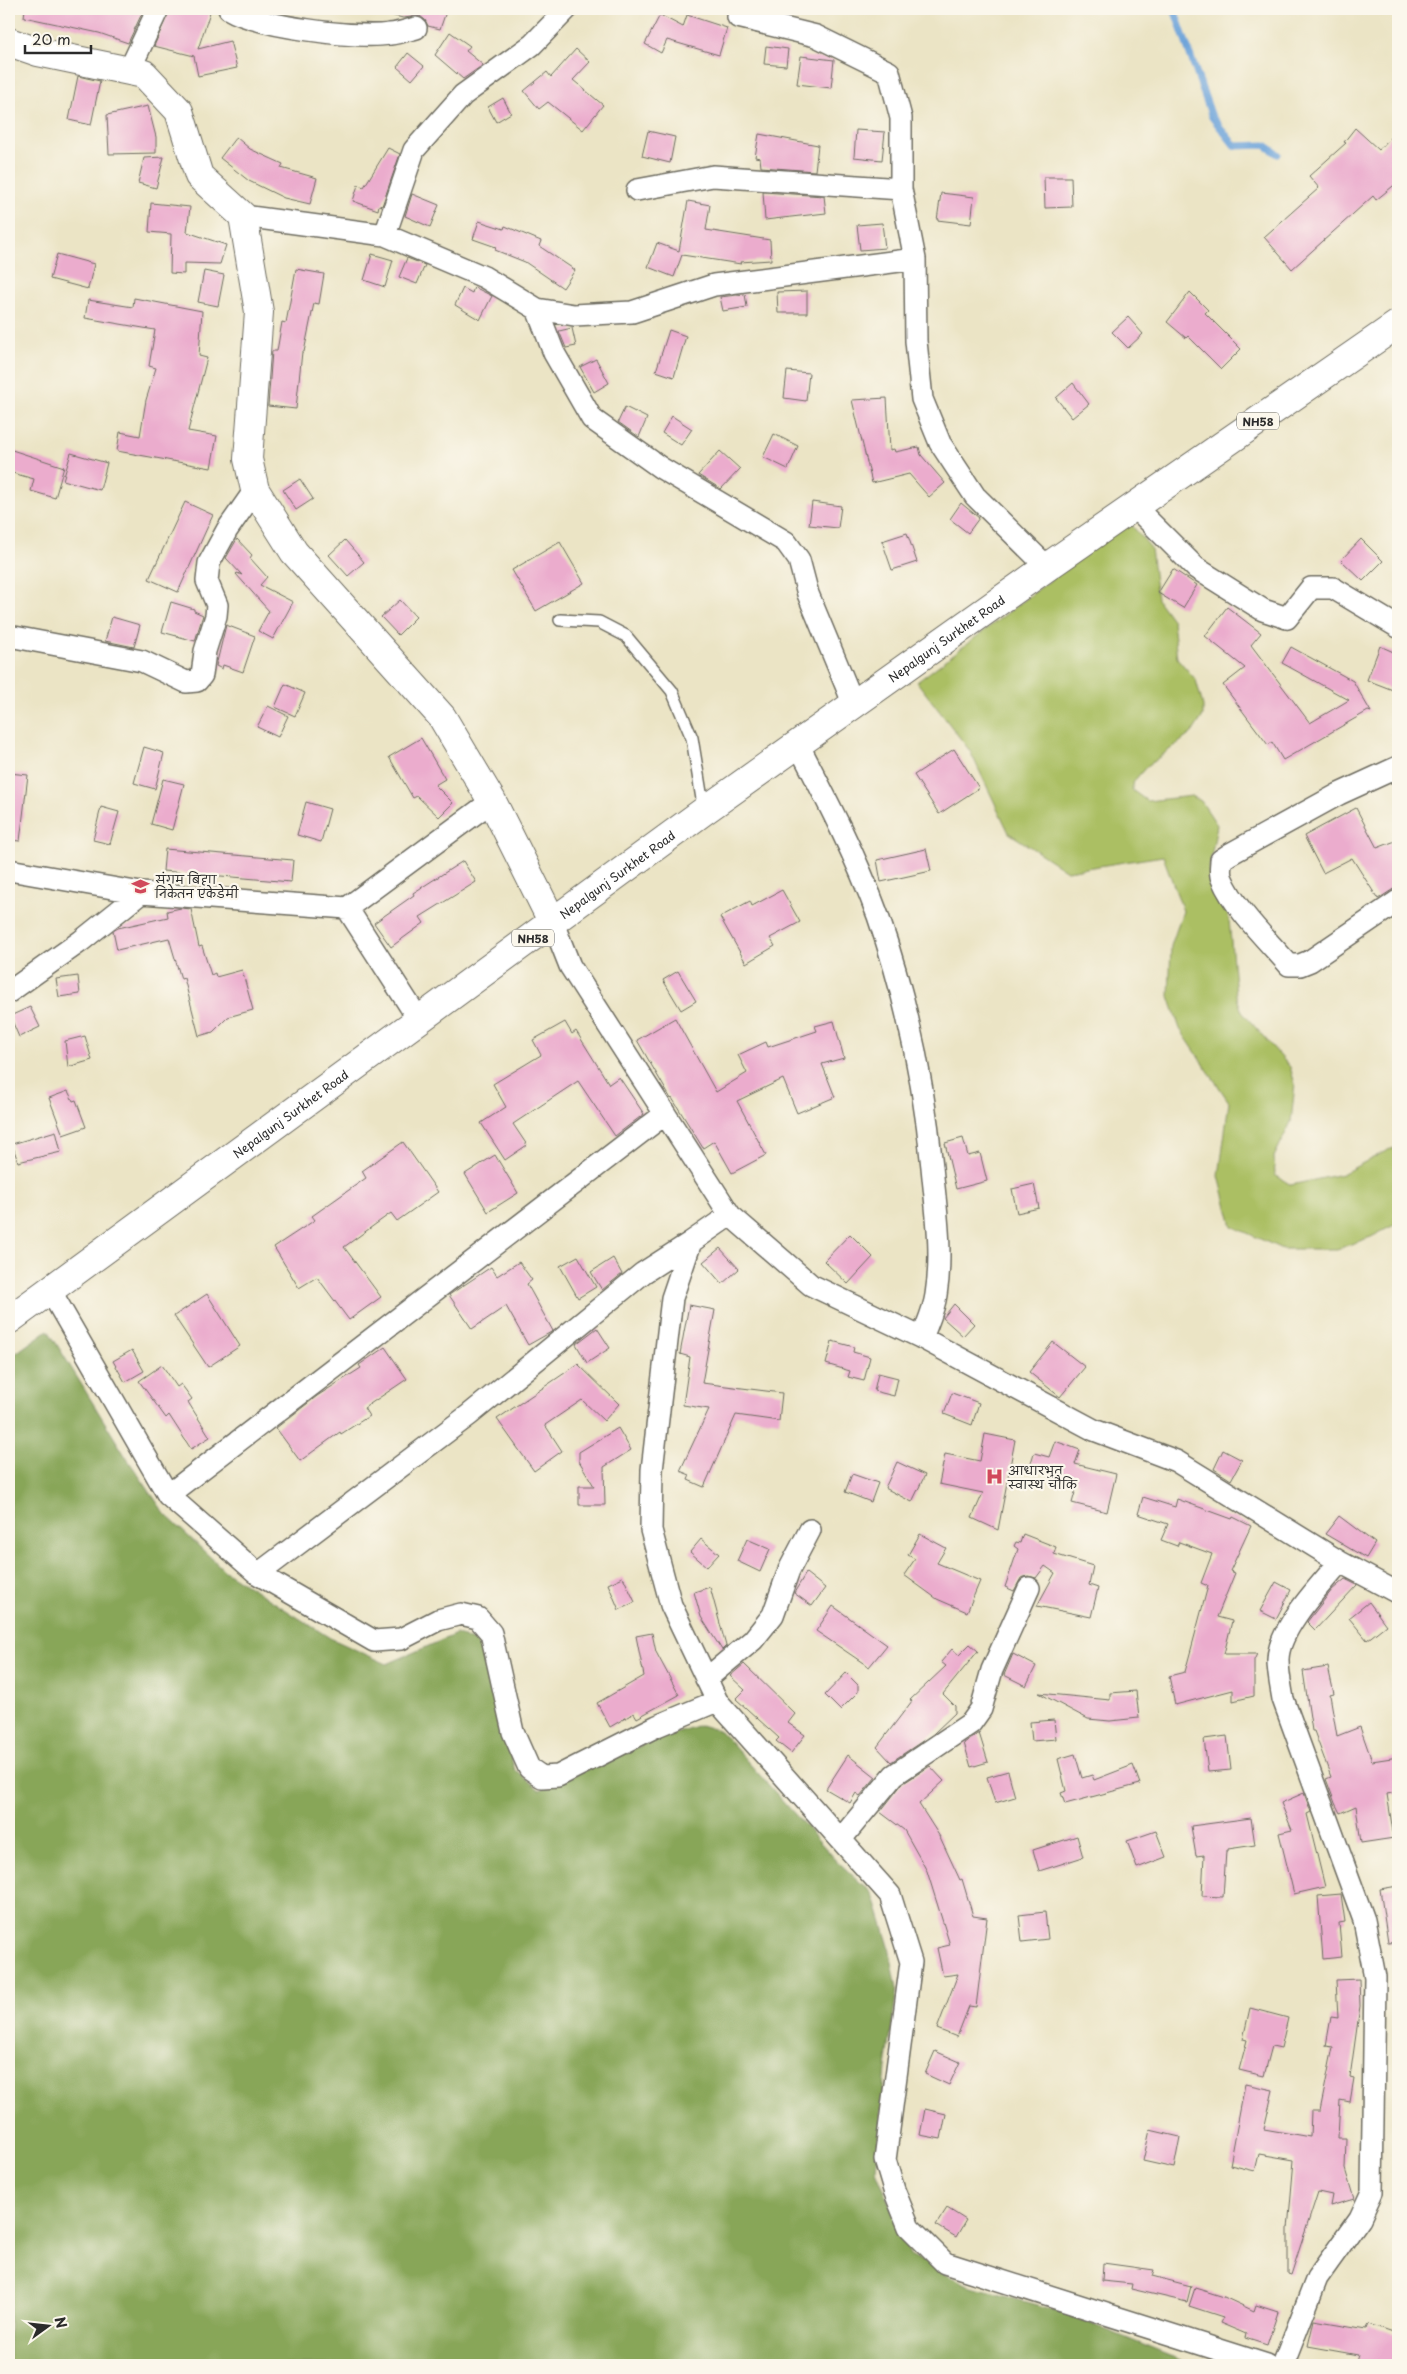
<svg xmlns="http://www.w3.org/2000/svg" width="1407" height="2374" viewBox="0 0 1407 2374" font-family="'Playpen Sans','Playpen Sans Deva',sans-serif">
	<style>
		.green { fill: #abbf63; stroke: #6b7547 }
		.forest { fill: #88a659; stroke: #5a6842 }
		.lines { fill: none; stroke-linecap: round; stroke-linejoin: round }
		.stream { stroke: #6aa2d9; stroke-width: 7 }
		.building { fill: #ebaccd }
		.service-casing { stroke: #6e6c61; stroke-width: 14 }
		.minor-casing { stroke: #6e6c61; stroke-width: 24 }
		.tertiary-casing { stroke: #6e6c61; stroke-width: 30 }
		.primary-casing { stroke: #6e6c61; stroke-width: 30 }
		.service { stroke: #fff; stroke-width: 11 }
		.minor { stroke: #fff; stroke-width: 21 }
		.tertiary { stroke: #fff; stroke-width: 28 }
		.primary { stroke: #fff; stroke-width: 28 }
		.labels { text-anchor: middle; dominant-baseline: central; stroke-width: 4.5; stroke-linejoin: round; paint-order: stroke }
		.shield { fill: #fbf7ec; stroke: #696865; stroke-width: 1 }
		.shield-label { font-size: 11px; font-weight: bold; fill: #2b2b2b }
		.street-label { font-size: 12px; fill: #2b2b2b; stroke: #fbf7ec }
		.poi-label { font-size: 12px; fill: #2b2b2b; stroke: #fbf7ec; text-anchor: start }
	</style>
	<rect width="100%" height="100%" fill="#fbf7ec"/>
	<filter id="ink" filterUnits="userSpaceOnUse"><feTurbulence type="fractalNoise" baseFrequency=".02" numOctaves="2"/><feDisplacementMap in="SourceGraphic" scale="10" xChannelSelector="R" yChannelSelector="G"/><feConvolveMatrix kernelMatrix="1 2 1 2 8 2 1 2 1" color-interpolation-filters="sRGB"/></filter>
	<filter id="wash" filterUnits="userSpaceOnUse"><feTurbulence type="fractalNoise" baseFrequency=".0096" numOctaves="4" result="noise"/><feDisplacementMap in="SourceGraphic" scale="20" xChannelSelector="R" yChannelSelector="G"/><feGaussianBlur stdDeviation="1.12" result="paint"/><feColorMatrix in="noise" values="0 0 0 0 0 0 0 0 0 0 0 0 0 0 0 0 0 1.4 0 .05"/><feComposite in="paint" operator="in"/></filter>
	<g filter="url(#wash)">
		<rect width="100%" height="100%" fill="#ebe4c5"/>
		<path class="green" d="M1128,521L1151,548L1157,599L1173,621L1177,658L1196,680L1203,706V716L1192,733L1146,767L1134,781L1132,790L1147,801L1192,796L1201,801L1217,825L1209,869L1223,895L1229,920L1236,995L1242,1012L1290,1067L1295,1084L1291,1122L1274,1157L1275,1175L1291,1185L1342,1174L1388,1150L1398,1147V1223L1371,1237L1337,1249H1282L1232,1226L1219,1176L1229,1102L1180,1029L1169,996L1171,946L1183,911L1163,856L1067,871L1009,833L970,751L917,682Z"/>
		<path class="forest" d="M48,1330L126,1457L165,1514L225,1571L330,1638L387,1664L456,1634L477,1643L489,1669L501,1727L515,1770L540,1790L658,1738L700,1725L720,1731L837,1861L873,1894L889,1946L897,1989L886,2068L876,2170L910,2255L972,2287L1062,2312L1193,2365H9V1358Z"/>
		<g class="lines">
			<path class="stream" d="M1174,9L1212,117L1235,146L1265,145L1278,154"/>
		</g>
		<g id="blocks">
			<path class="building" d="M25,9H144L128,43L99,33L24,17Z
				M170,9H211L198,49L230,41L237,68L198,76L194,56L154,46Z
				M387,9H447L440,29L428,26L425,20L420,16L403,18L386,14Z
				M660,15L683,27L687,15L727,28L719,55L667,40L661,53L645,44Z
				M450,32L470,46L466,51L483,65L463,79L435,55Z
				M766,46L788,49L786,66L764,64Z
				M576,49L590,62L573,80L603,105L583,130L548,102L539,109L524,91L547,72L551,77Z
				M408,53L424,66L412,80L397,67Z
				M801,56L834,60L831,88L797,84Z
				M78,76L100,81L91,125L69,120Z
				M503,98L511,113L496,122L488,107Z
				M148,106L156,137V153L109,154L107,115Z
				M1355,128L1379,150L1398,129V182L1376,200L1373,196L1292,269L1264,237L1319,188L1309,176L1346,143L1344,142Z
				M856,130L885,132L882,160L854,157Z
				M648,131L675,137L670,163L642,156Z
				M759,134L818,145L815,171L761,167L760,158L755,157Z
				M236,137L250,149L283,164L281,168L317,178L310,204L284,198L249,181L220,158Z
				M388,148L400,154L382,206L379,205L378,210L353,201L358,185L364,187Z
				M164,157L156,188L138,183L144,158Z
				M1044,177H1071L1072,207L1045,208Z
				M763,192L824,196L826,213L765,220Z
				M941,193L974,197L971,224L937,220Z
				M412,194L439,205L430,227L405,216Z
				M688,201L710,205L706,230L770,240L771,260L740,262L741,264L682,255L674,277L648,267L657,243L679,251Z
				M151,203L190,207L187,232L226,245L220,264L184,263V274L170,273L171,234L149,232Z
				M479,221L504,229L505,226L541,241L539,246L575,270L563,288L525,262L495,250L496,247L473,239Z
				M882,223L885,248L860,250L857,225Z
				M57,254L94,264L88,289L50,279Z
				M372,254L393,260L385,287L364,280Z
				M407,258L425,265L417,284L399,277Z
				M296,269L324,274L319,304L314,303L304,352H302L296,409L268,406L272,351H277L282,322L286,323Z
				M204,271L224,275L218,306L198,302Z
				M474,287L492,296L480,320L455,305L463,288L472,293Z
				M807,291V313H778L777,292Z
				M1190,292L1208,310L1205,313L1241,349L1221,369L1188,336L1186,338L1167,322Z
				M745,294L747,307L723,311L720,297Z
				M134,298L202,311L199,356L207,358L188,431L217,436L211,468L117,451L120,432L140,436L146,400L156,368L149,366L155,330L85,318L88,300L133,307Z
				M1128,317L1143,334L1128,348L1112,332Z
				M572,328L576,346L566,348L559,331Z
				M669,330L686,336L674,377L656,371Z
				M596,359L609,383L594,392L580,367Z
				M787,371L809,373L806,401L784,398Z
				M1073,383L1089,404L1072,418L1056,398Z
				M887,398L890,450L894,449L895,452L919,447L921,455L945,483L929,497L909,474L872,483L852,400Z
				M625,407L647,418L639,437L618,422Z
				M672,416L692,429L681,445L662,433Z
				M774,434L798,446L788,469L763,457Z
				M9,449L64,467L55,498L31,491L34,479L9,472Z
				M720,451L740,469L721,489L698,475Z
				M71,453L107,463L100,490L63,480Z
				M300,479L313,499L296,510L283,490Z
				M185,502L213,515L178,592L149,579Z
				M812,502L841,506L838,528L809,525Z
				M961,503L979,518L968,533L950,519Z
				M907,533L917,562L892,570L882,541Z
				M237,539L252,555L250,558L267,577L260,585L293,602L273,639L258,631L269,611L236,574L237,573L242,575L226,558Z
				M1361,539L1383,561L1363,581L1341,560Z
				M345,540L364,562L348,576L329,555Z
				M560,542L584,583L536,611L512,570Z
				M1173,569L1197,585L1183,608L1158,593Z
				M400,600L416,617L398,635L381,617Z
				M171,602L194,609V611L203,615L195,641L162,632Z
				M1227,607L1261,633L1251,645L1310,723L1349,700L1282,663L1291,647L1353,681L1371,712L1368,711L1283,760L1272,742L1268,745L1223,685L1245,668L1205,636Z
				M112,617L140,625L134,647L105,641Z
				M226,625L255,636L243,672L223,665L222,669L216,666Z
				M1380,646L1398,654V692L1367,680Z
				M285,684L305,693L295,716L275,707Z
				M268,706L288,716L278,737L257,727Z
				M421,738L445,779L435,785L453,803L439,817L417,796L413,798L389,757Z
				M144,747L164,753L155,789L134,783Z
				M954,749L979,788L939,814L914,775Z
				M9,773L28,775L20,841L9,840Z
				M163,779L184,784L172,830L151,824Z
				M306,802L330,809L321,842L297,835Z
				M101,807L119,812L110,844L93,840Z
				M1356,808L1377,848L1398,840V886L1378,899L1352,858L1323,873L1304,836Z
				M165,849L293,860L291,882L163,871Z
				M926,849L931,871L881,882L877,860Z
				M463,861L476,882L420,917L424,923L391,947L374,923L414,895L413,893Z
				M782,890L800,922L770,938L775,946L746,963L720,917L750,901L752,906Z
				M181,908L191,909L199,947L202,946L211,975L215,973L216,977L242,970L253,1010L228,1017L213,1032L199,1036L184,978L181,979L169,938L117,950L113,931L118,928L168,917L167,911Z
				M678,971L696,1001L681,1010L663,980Z
				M78,976L80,994L59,997L56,979Z
				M30,1007L40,1027L19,1037L10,1016Z
				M675,1018L716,1092L747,1073L738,1055L766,1042L768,1047L817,1031L815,1026L834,1021L844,1058L822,1064L835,1097L797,1113L783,1079L737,1101L766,1155L732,1173L714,1141L703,1148L672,1098L671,1099L637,1040Z
				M565,1022L572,1034L576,1031L609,1084L619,1077L644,1114L615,1136L578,1081L513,1124L527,1145L505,1160L481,1123L506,1107L493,1084L541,1055L533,1040Z
				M85,1036L92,1060L68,1067L65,1041Z
				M68,1091L73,1101L76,1100L86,1127L63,1135L49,1098Z
				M56,1131L61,1152L18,1162L12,1144Z
				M963,1138L968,1156L980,1153L987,1181L956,1189L945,1143Z
				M403,1142L438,1192L397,1221L391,1213L344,1247L381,1297L349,1320L317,1277L299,1288L274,1247L315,1220L312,1216L366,1178L362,1171Z
				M495,1155L518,1193L488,1212L465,1174Z
				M1034,1184L1039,1208L1017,1213L1012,1189Z
				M850,1234L873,1257L848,1284L824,1261Z
				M720,1248L739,1269L722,1284L703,1262Z
				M578,1256L596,1287L578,1298L560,1266Z
				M613,1258L622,1274L602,1290L591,1272Z
				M519,1262L532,1280L527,1284L553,1331L528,1345L506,1306L472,1329L449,1295L491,1267L497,1276Z
				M207,1294L240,1346L208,1367L174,1316Z
				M954,1304L974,1324L963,1336L943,1318Z
				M689,1305L715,1310L702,1383L782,1393L779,1421L736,1415L704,1487L688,1480L690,1475L680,1471L709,1409L683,1405L690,1357L680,1354Z
				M597,1328L610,1348L587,1363L576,1344Z
				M832,1341L854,1347L853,1352L870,1357L864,1381L848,1377L850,1371L826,1364Z
				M1053,1342L1085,1367L1060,1397L1029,1372Z
				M385,1347L407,1379L364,1408L369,1416L341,1434L340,1432L300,1461L276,1428L317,1396L361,1368L359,1365Z
				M132,1350L144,1371L125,1382L113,1361Z
				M578,1364L619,1404L604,1421L582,1400L545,1425L562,1451L534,1471L497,1419Z
				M162,1365L177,1387L181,1384L192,1399L188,1402L210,1437L191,1449L169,1415L166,1418L139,1381Z
				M878,1373L898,1378L894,1396L874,1391Z
				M952,1393L979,1403L972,1425L944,1414Z
				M618,1428L631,1450L604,1467L605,1505H579V1486H594L579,1461V1452Z
				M985,1434L1015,1440L998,1530L972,1518L983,1493L939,1484L945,1454L980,1461Z
				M1055,1441L1080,1450L1075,1464L1116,1474L1107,1512L1072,1503L1078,1482L1030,1466L1034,1453L1049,1457Z
				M1223,1450L1242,1460L1231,1480L1214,1469Z
				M897,1462L925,1475L912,1502L885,1488Z
				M852,1474L878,1483L871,1502L845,1492Z
				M1143,1497L1175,1507L1177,1499L1232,1519L1233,1517L1251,1526L1230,1571L1235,1573L1217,1617L1232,1621L1224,1654H1257L1254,1660V1696L1233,1701V1690L1175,1705L1169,1676L1185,1672L1208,1586L1201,1583L1212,1554L1179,1542L1177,1546L1161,1540L1168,1524L1138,1514Z
				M1339,1516L1375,1543L1366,1558L1325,1534Z
				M920,1534L946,1548L937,1563L980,1581L967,1612L937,1599L904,1575L915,1559L908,1555Z
				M1023,1534L1056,1547L1054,1554L1093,1566L1089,1585L1098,1588L1091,1617L1037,1606L1055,1573L1045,1566L1036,1578L1028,1576L1021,1578L1014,1591L1005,1587L1018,1549L1014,1546L1016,1542L1020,1543Z
				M701,1539L719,1554L707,1567L690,1552Z
				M747,1539L770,1549L760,1572L737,1561Z
				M806,1573L825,1588L812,1606L794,1593Z
				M623,1577L635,1602L619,1610L608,1584Z
				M1345,1579L1357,1585L1315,1630L1307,1622L1332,1590Z
				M1276,1582L1291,1590L1276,1619L1260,1611Z
				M710,1587L726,1646L722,1650L701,1617L694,1592Z
				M1369,1602L1386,1625L1367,1640L1349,1618Z
				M833,1606L887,1645L869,1667L816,1631Z
				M652,1633L656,1652L679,1695L637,1718L634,1713L610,1727L597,1703L644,1676L636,1636Z
				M970,1644L978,1651L943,1694L955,1706V1713L933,1734L891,1762L877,1747L912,1701L910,1700L946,1666L941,1662L952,1649L959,1655Z
				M1013,1654L1036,1666L1026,1686L1004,1675Z
				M744,1664L795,1714L788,1723L805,1735L791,1753L776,1741L779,1738L736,1699L745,1690L730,1676Z
				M1328,1667L1334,1694L1330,1695L1337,1736L1360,1727L1372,1761L1398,1757V1792L1387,1794L1394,1838L1361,1843L1356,1806L1340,1813L1335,1803L1326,1779L1331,1777L1314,1731H1312L1303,1671Z
				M846,1673L858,1685V1692L840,1710L825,1695Z
				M1136,1691L1139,1718L1110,1721L1088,1719L1039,1693L1110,1700V1693Z
				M1054,1720L1056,1739L1032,1741L1030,1722Z
				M979,1733L988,1762L971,1767L964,1743Z
				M1227,1736L1231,1770L1208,1772L1204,1739Z
				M1075,1754L1082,1778L1092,1775L1094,1780L1133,1765L1140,1784L1065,1804L1061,1793L1066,1791L1058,1759Z
				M848,1755L876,1777L860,1796L856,1793L850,1803L826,1789Z
				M930,1766L944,1781L919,1804L940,1837L960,1880L962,1879L973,1916L987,1918L976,2007L969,2006L957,2037L937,2029L958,1974L943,1976L937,1948L950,1945L927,1871L904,1830L880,1812L902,1784Z
				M1008,1771L1015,1797L995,1803L987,1777Z
				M1304,1793L1311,1812L1307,1814L1325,1887L1294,1894L1279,1833L1292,1830L1281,1803Z
				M1251,1818L1255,1845L1228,1849V1851H1226L1223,1897L1202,1896L1204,1855L1196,1856L1191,1826Z
				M1156,1831L1166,1857L1137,1868L1127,1841Z
				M1077,1836L1083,1857L1039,1871L1033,1850Z
				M1398,1886V1942L1388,1943L1380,1889Z
				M1341,1894L1345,1922L1339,1923L1342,1957L1323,1959L1318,1896Z
				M1045,1912L1048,1939L1022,1942L1019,1915Z
				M1359,1979L1360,2006L1350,2077L1354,2078L1350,2102L1340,2100L1338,2138H1346L1345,2169L1354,2199L1330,2206L1332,2195L1318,2192L1291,2275L1288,2274V2229L1294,2160L1259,2154L1255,2171L1230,2165L1245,2084L1273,2090L1264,2129L1310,2137L1311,2111H1320L1333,2047L1326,2046L1331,2017L1338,2018L1336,1980Z
				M1250,2008L1288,2018L1281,2048L1272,2046L1264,2076L1239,2070L1247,2040L1243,2039Z
				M935,2051L960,2062L949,2085L925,2074Z
				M925,2109L946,2114L941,2139L920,2135Z
				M1150,2130L1180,2137L1174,2168L1143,2161Z
				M947,2208L966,2220L956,2237L936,2225Z
				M1103,2263L1154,2270L1152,2276L1191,2286L1187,2302L1131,2289L1132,2284L1102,2281Z
				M1195,2288L1224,2297L1254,2311L1256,2305L1278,2312L1267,2345L1245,2338L1246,2334L1220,2323L1223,2317L1189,2306Z
				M1314,2320L1367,2329L1369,2324L1398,2334V2348L1392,2365H1355L1358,2355L1308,2346Z"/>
		</g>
	</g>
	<g filter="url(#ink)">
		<use href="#blocks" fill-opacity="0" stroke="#6e6c61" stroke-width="1"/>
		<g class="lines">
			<defs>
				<path id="service" d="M560,620L599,622L626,636L672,691L692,738L704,811"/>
				<path id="minor" d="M229,9C257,26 356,39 390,34C399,33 408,30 416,28
					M738,17L816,36L889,72L901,118V189L915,259L916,341L922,399L940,443L975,496L1047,567
					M129,71L158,9
					M637,190L713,176L901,189
					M243,216L385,235L484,277L537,309L574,315L632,312L714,285L915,259
					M385,235L414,150L463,95L532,45L567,9
					M537,309L554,353L592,419L661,468L786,542L799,560L808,594L854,705
					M1134,506L1196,568L1263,610L1287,618L1311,588H1333L1398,627
					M9,636L142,661L186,682L197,681L202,675L205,651L216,616L217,605L207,581L209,563L227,530L255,490
					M798,744C827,800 856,856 878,916C906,997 924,1082 932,1167C936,1210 943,1252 936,1295C934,1310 927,1324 922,1338
					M1398,767L1339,794L1230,854L1221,860C1221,866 1219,873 1222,879C1234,908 1268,941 1289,965H1300L1310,961L1398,901
					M9,870L141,893L347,908L419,1020
					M347,908L492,801
					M553,923L570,966L730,1215L811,1285L922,1338L1094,1430L1176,1461L1340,1562L1398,1593
					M9,992L81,941L141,893
					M730,1215L691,1242L672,1298L652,1470L651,1530L671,1605L717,1701L890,1895L911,1962L885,2160L894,2190L909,2227L945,2263L1267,2365
					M50,1290L168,1495L665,1114
					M168,1495L258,1574L374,1641L401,1639L438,1620L461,1614L478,1618L491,1633L513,1732L529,1768L542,1777L558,1776L657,1726L717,1701
					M258,1574L469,1415L643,1273L691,1242
					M706,1679L753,1640L773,1615L789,1570L810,1530
					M841,1839L894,1775L971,1723L981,1709L992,1670L1029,1588
					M1283,2365L1317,2278L1360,2218L1372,2192L1375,1977L1364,1920L1283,1699C1281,1687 1278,1673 1278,1661C1277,1630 1321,1584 1340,1562"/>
				<path id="tertiary" d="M9,42L38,52L144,74L179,111L199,176L243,216L259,312L248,459L255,490L294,552L442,717L492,801L553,923"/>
				<g id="primary">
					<path id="s1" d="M9,1320L704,811L1047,567L1398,324"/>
				</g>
			</defs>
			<use href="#service" class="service-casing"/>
			<use href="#minor" class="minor-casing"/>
			<use href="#tertiary" class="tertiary-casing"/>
			<use href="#primary" class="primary-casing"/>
			<use href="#service" class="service"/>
			<use href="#minor" class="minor"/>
			<use href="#tertiary" class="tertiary"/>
			<use href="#primary" class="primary"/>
		</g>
	</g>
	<defs>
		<symbol id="school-bare" viewBox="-9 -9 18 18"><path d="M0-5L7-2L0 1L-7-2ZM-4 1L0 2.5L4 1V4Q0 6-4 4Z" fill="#d1495b" stroke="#fbf7ec" stroke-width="2.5" paint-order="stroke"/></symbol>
		<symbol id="hospital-bare" viewBox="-9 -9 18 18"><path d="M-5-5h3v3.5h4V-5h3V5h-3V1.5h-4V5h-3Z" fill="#d1495b" stroke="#fbf7ec" stroke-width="2.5" paint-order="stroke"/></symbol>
	</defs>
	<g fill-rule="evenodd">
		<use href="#school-bare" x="128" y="874" width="25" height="25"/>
		<use href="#hospital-bare" x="982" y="1464" width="25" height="25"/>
	</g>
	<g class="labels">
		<g class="shield">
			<rect x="1237" y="412.5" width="42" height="17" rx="4"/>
			<rect x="512" y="929.5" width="42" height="17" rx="4"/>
		</g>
		<g class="shield-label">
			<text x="1258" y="421">NH58</text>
			<text x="533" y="938">NH58</text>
		</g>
		<g class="street-label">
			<text stroke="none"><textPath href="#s1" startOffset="1159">Nepalgunj Surkhet Road</textPath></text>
			<text stroke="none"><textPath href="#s1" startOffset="754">Nepalgunj Surkhet Road</textPath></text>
			<text stroke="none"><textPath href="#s1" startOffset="349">Nepalgunj Surkhet Road</textPath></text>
		</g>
		<g class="poi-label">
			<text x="155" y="879">संगम बिद्या<tspan x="155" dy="14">निकेतन एकेडेमी</tspan></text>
			<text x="1008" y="1470">आधारभुत<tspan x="1008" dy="14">स्वास्थ चौकि</tspan></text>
		</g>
	</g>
	<rect width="1407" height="2374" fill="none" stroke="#fbf7ec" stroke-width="30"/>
	<g transform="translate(48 2326) rotate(75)" stroke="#fbf7ec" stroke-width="4" paint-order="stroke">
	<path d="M0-4L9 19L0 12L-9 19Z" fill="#2b2b2b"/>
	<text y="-8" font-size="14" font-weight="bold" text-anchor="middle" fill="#2b2b2b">N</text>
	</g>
	<path d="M25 45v8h66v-8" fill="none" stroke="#2b2b2b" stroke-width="2.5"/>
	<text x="32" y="45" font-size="15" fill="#2b2b2b" stroke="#fbf7ec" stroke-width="4" paint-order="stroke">20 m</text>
</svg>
